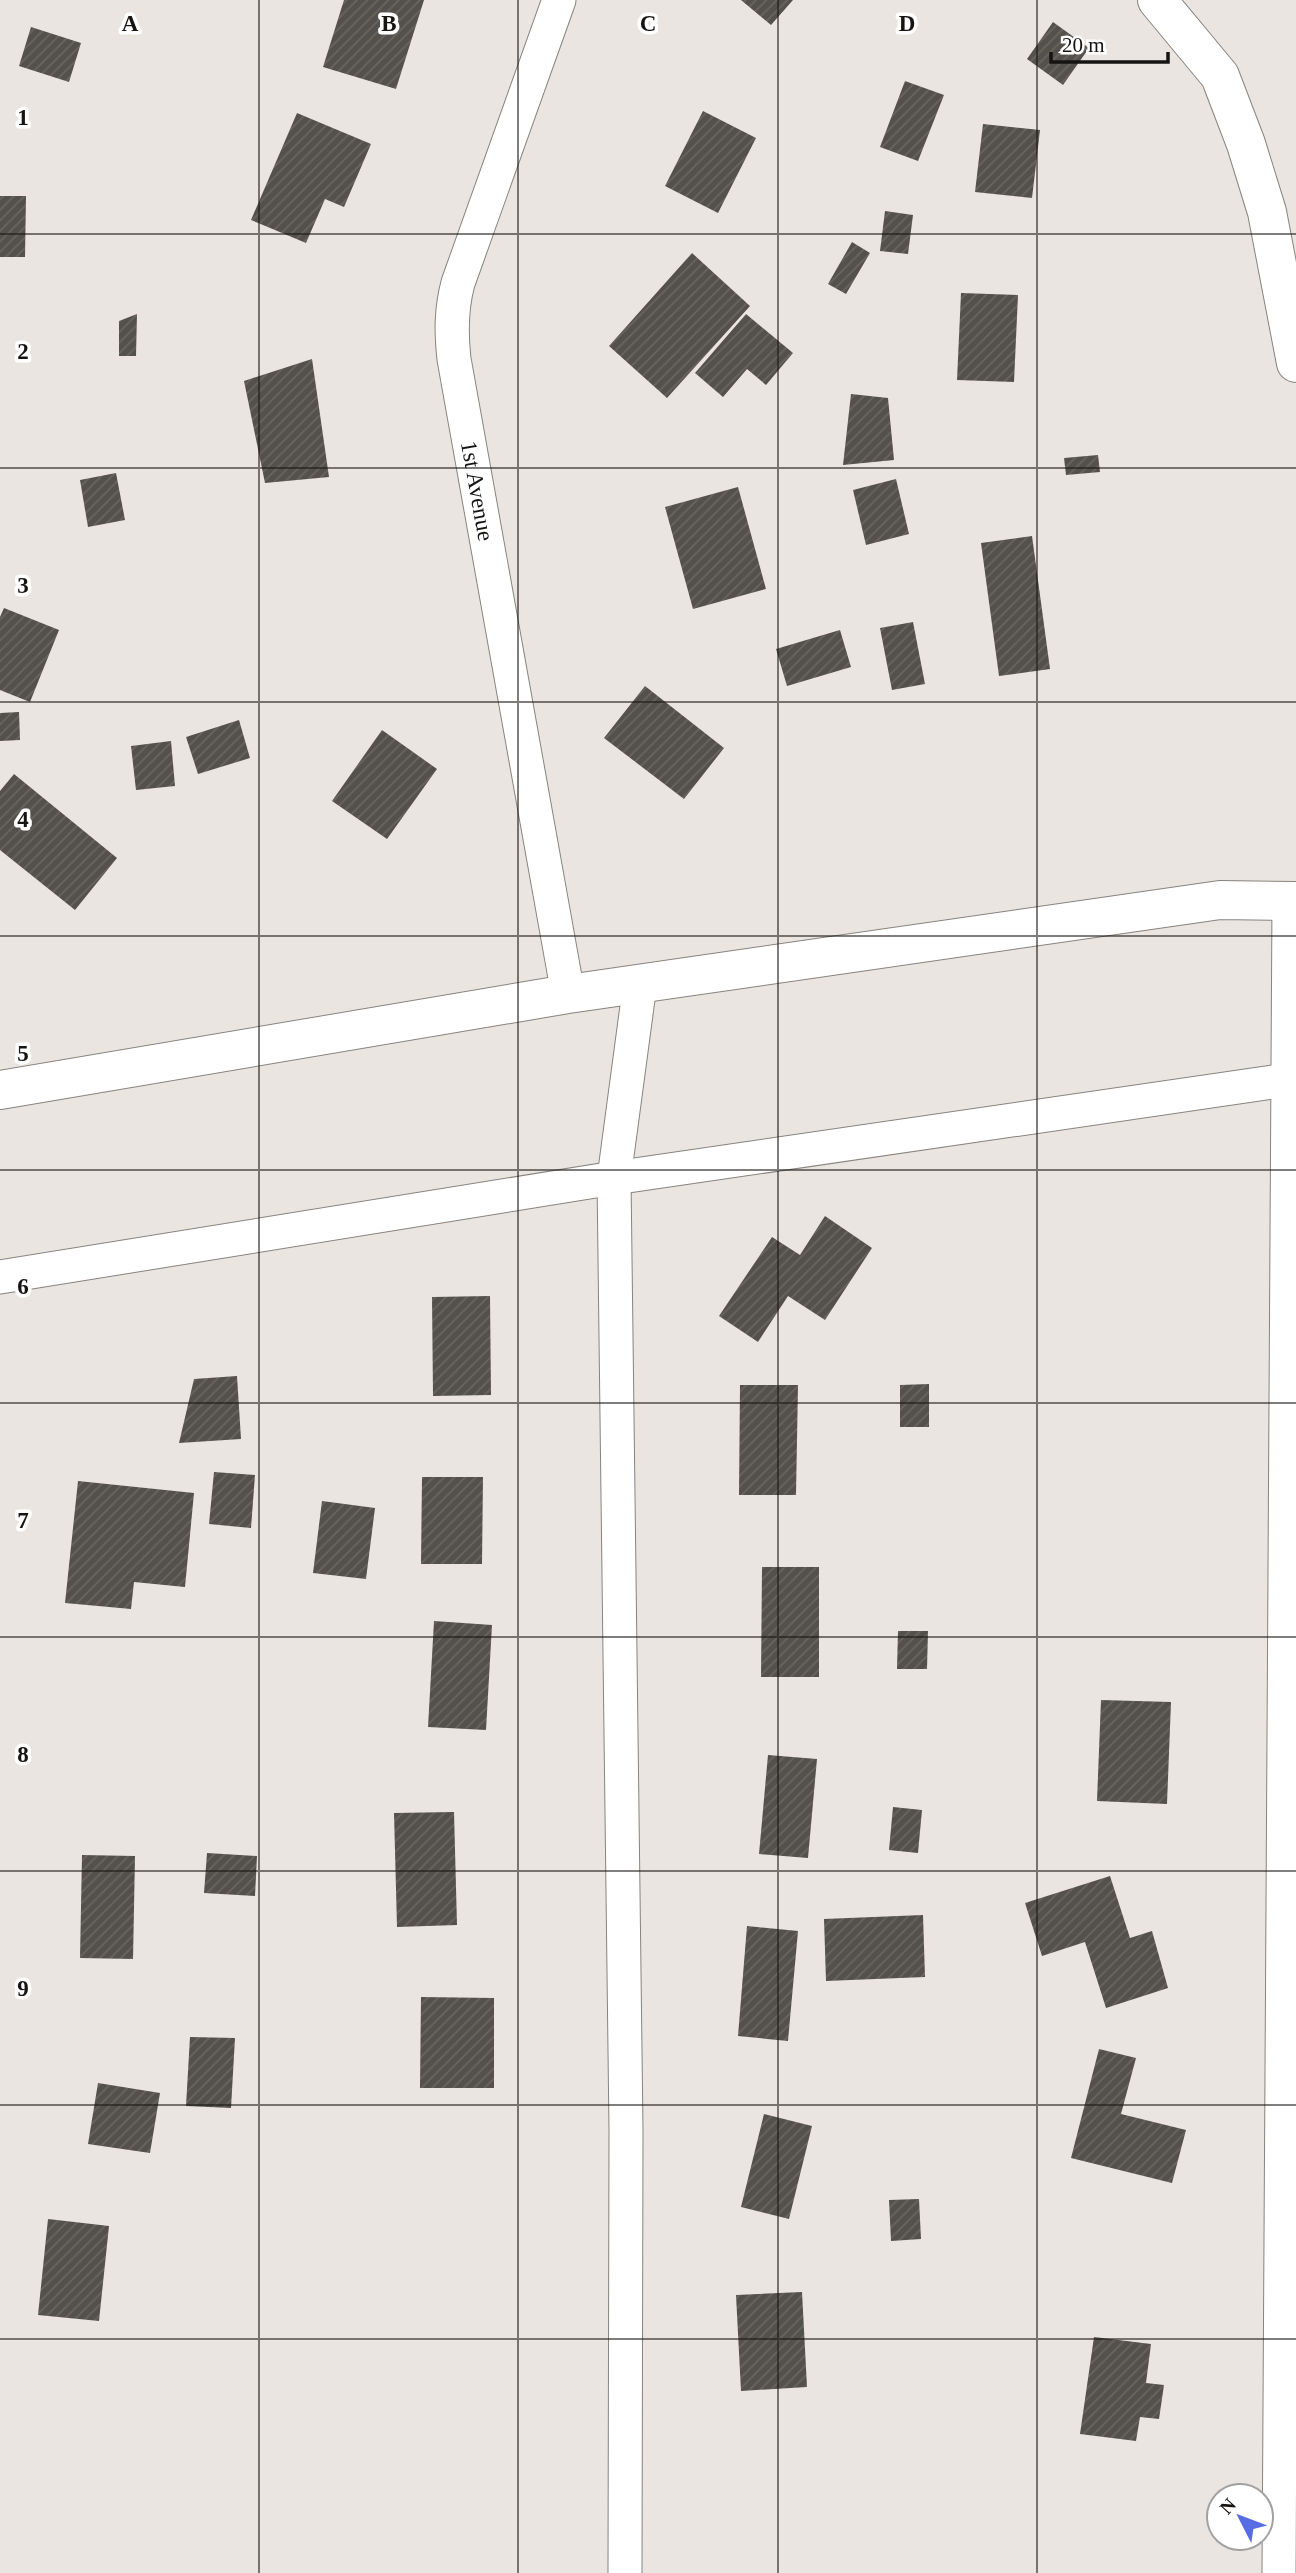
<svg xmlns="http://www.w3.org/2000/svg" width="1296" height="2573" viewBox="0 0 1296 2573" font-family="Georgia,serif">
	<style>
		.building { fill: url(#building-hatch) }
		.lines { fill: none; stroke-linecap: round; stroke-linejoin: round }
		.minor-casing { stroke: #88837f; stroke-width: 35 }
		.tertiary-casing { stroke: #88837f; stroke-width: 40 }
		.secondary-casing { stroke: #88837f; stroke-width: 40 }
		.minor { stroke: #fff; stroke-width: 33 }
		.tertiary { stroke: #fff; stroke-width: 38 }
		.secondary { stroke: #fff; stroke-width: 38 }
		.grid { fill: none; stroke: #161413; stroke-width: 2; stroke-opacity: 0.55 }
		.labels { text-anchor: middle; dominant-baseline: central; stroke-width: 7; stroke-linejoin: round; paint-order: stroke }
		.street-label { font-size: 23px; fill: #161413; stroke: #fff }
		.grid-label { font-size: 23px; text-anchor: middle; font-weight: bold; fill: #161413; stroke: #fff; stroke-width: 7; stroke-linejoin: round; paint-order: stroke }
	</style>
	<defs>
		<pattern id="building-hatch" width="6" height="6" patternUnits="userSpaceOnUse" patternTransform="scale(1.75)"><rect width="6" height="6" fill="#54504c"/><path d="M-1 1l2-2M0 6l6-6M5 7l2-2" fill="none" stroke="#686562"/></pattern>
	</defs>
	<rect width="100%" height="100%" fill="#eae5e0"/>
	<path class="building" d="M344,0H424L396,89L323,67Z
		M741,0H793L771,25Z
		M1053,22L1089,48L1063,85L1027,59Z
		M31,27L81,43L69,82L19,66Z
		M905,81L944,95L918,161L880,147Z
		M703,111L756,138L718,213L665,186Z
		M297,113L371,144L344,207L325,199L306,243L251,220Z
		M983,124L1040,130L1032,198L975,192Z
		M0,196H26L25,257H0Z
		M885,211L913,215L908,254L880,251Z
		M852,242L870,253L846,294L828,284Z
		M692,253L750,306L667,398L609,346Z
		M961,293L1018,295L1014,382L957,380Z
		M137,314L136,356H119V321Z
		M746,314L793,353L766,385L747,369L723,397L695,373Z
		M312,359L329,477L265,483L244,381Z
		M851,394L888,398L894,460L843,465Z
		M1098,455L1100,472L1066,475L1064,458Z
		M116,473L125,520L88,527L80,480Z
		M896,479L909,534L866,545L853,490Z
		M738,487L766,589L693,609L665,507Z
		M1032,536L1050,669L999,676L981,543Z
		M4,608L59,630L30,702L0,690V617Z
		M913,622L925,684L892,690L880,628Z
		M840,630L851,667L787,686L776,649Z
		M645,686L724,748L684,799L604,738Z
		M19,712L20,740L0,741V713Z
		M239,720L250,758L198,774L186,737Z
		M382,730L437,769L387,839L332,801Z
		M171,741L175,786L136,790L131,746Z
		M14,774L117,858L75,910L0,850V791Z
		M825,1216L872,1248L825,1320L788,1296L758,1342L719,1316L772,1237L800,1255Z
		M490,1296L491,1395L433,1396L432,1297Z
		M237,1376L241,1439L179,1443L194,1379Z
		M929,1384V1427H900V1385Z
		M740,1385H798L796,1495H739Z
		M214,1472L255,1475L251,1528L209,1524Z
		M422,1477H483L482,1564H421Z
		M78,1481L194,1493L185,1587L134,1582L131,1609L65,1603Z
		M322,1501L375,1508L366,1579L313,1573Z
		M762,1567H819V1677H761Z
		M434,1621L492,1625L486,1730L428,1727Z
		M898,1631H928L927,1669H897Z
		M1101,1700L1171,1702L1167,1804L1097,1801Z
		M768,1755L817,1759L808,1858L759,1854Z
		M893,1807L922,1810L918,1853L889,1850Z
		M454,1812L457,1925L397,1927L394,1813Z
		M207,1853L257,1856L255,1896L204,1893Z
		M82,1855L135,1856L133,1959L80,1958Z
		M1110,1876L1130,1938L1152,1931L1168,1988L1106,2008L1085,1942L1042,1956L1025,1903Z
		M923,1915L925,1977L826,1981L824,1919Z
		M747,1926L798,1931L788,2041L738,2036Z
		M421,1997L494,1998V2088H420Z
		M190,2037L235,2038L231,2108L186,2106Z
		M1099,2049L1136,2058L1121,2114L1186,2130L1172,2183L1071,2158Z
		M98,2083L160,2093L150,2153L88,2144Z
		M764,2114L812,2126L789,2219L741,2207Z
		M919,2199L921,2239L891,2241L889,2200Z
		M48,2219L109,2226L99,2321L38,2315Z
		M802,2292L807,2387L741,2391L736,2295Z
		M1094,2337L1151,2344L1146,2383L1164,2385L1159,2419L1140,2417L1136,2441L1080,2434Z"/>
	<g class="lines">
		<defs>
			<g id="minor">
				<path id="s1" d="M559,0L458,283C451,309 451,332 454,359L568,994"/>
				<path d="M0,1277L614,1178L1287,1080"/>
				<path d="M625,2573L626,2130L614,1178L640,984"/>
				<path d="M1279,2573L1289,901"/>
			</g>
			<path id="tertiary" d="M1157,0L1220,76L1246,144L1267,212L1296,363"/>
			<path id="secondary" d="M0,1090L568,994L1220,900L1296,901"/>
		</defs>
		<use href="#minor" class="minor-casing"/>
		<use href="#tertiary" class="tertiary-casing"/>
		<use href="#secondary" class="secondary-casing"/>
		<use href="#minor" class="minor"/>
		<use href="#tertiary" class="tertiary"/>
		<use href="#secondary" class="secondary"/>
	</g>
	<path class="grid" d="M259,0V2573M518,0V2573M778,0V2573M1037,0V2573M0,234H1296M0,468H1296M0,702H1296M0,936H1296M0,1170H1296M0,1403H1296M0,1637H1296M0,1871H1296M0,2105H1296M0,2339H1296"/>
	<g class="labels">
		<g class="street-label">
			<text stroke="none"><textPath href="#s1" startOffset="511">1st Avenue</textPath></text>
		</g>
	</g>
	<g class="grid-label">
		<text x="130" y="31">A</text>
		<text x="389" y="31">B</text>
		<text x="648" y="31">C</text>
		<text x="907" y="31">D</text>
		<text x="23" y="125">1</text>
		<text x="23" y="359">2</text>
		<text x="23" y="593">3</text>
		<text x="23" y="827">4</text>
		<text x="23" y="1061">5</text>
		<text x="23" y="1294">6</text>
		<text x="23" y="1528">7</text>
		<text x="23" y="1762">8</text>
		<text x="23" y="1996">9</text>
	</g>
	<g transform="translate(1240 2517) rotate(312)"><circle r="33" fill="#ffffff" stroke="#a2a1a1" stroke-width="2"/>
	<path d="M0-5L12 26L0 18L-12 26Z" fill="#586de3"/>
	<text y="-10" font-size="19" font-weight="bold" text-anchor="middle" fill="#161413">N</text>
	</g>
	<path d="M1051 52v10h117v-10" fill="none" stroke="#161413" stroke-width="3.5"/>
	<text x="1062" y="52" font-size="21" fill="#161413" stroke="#ffffff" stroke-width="5" paint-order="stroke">20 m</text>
</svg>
